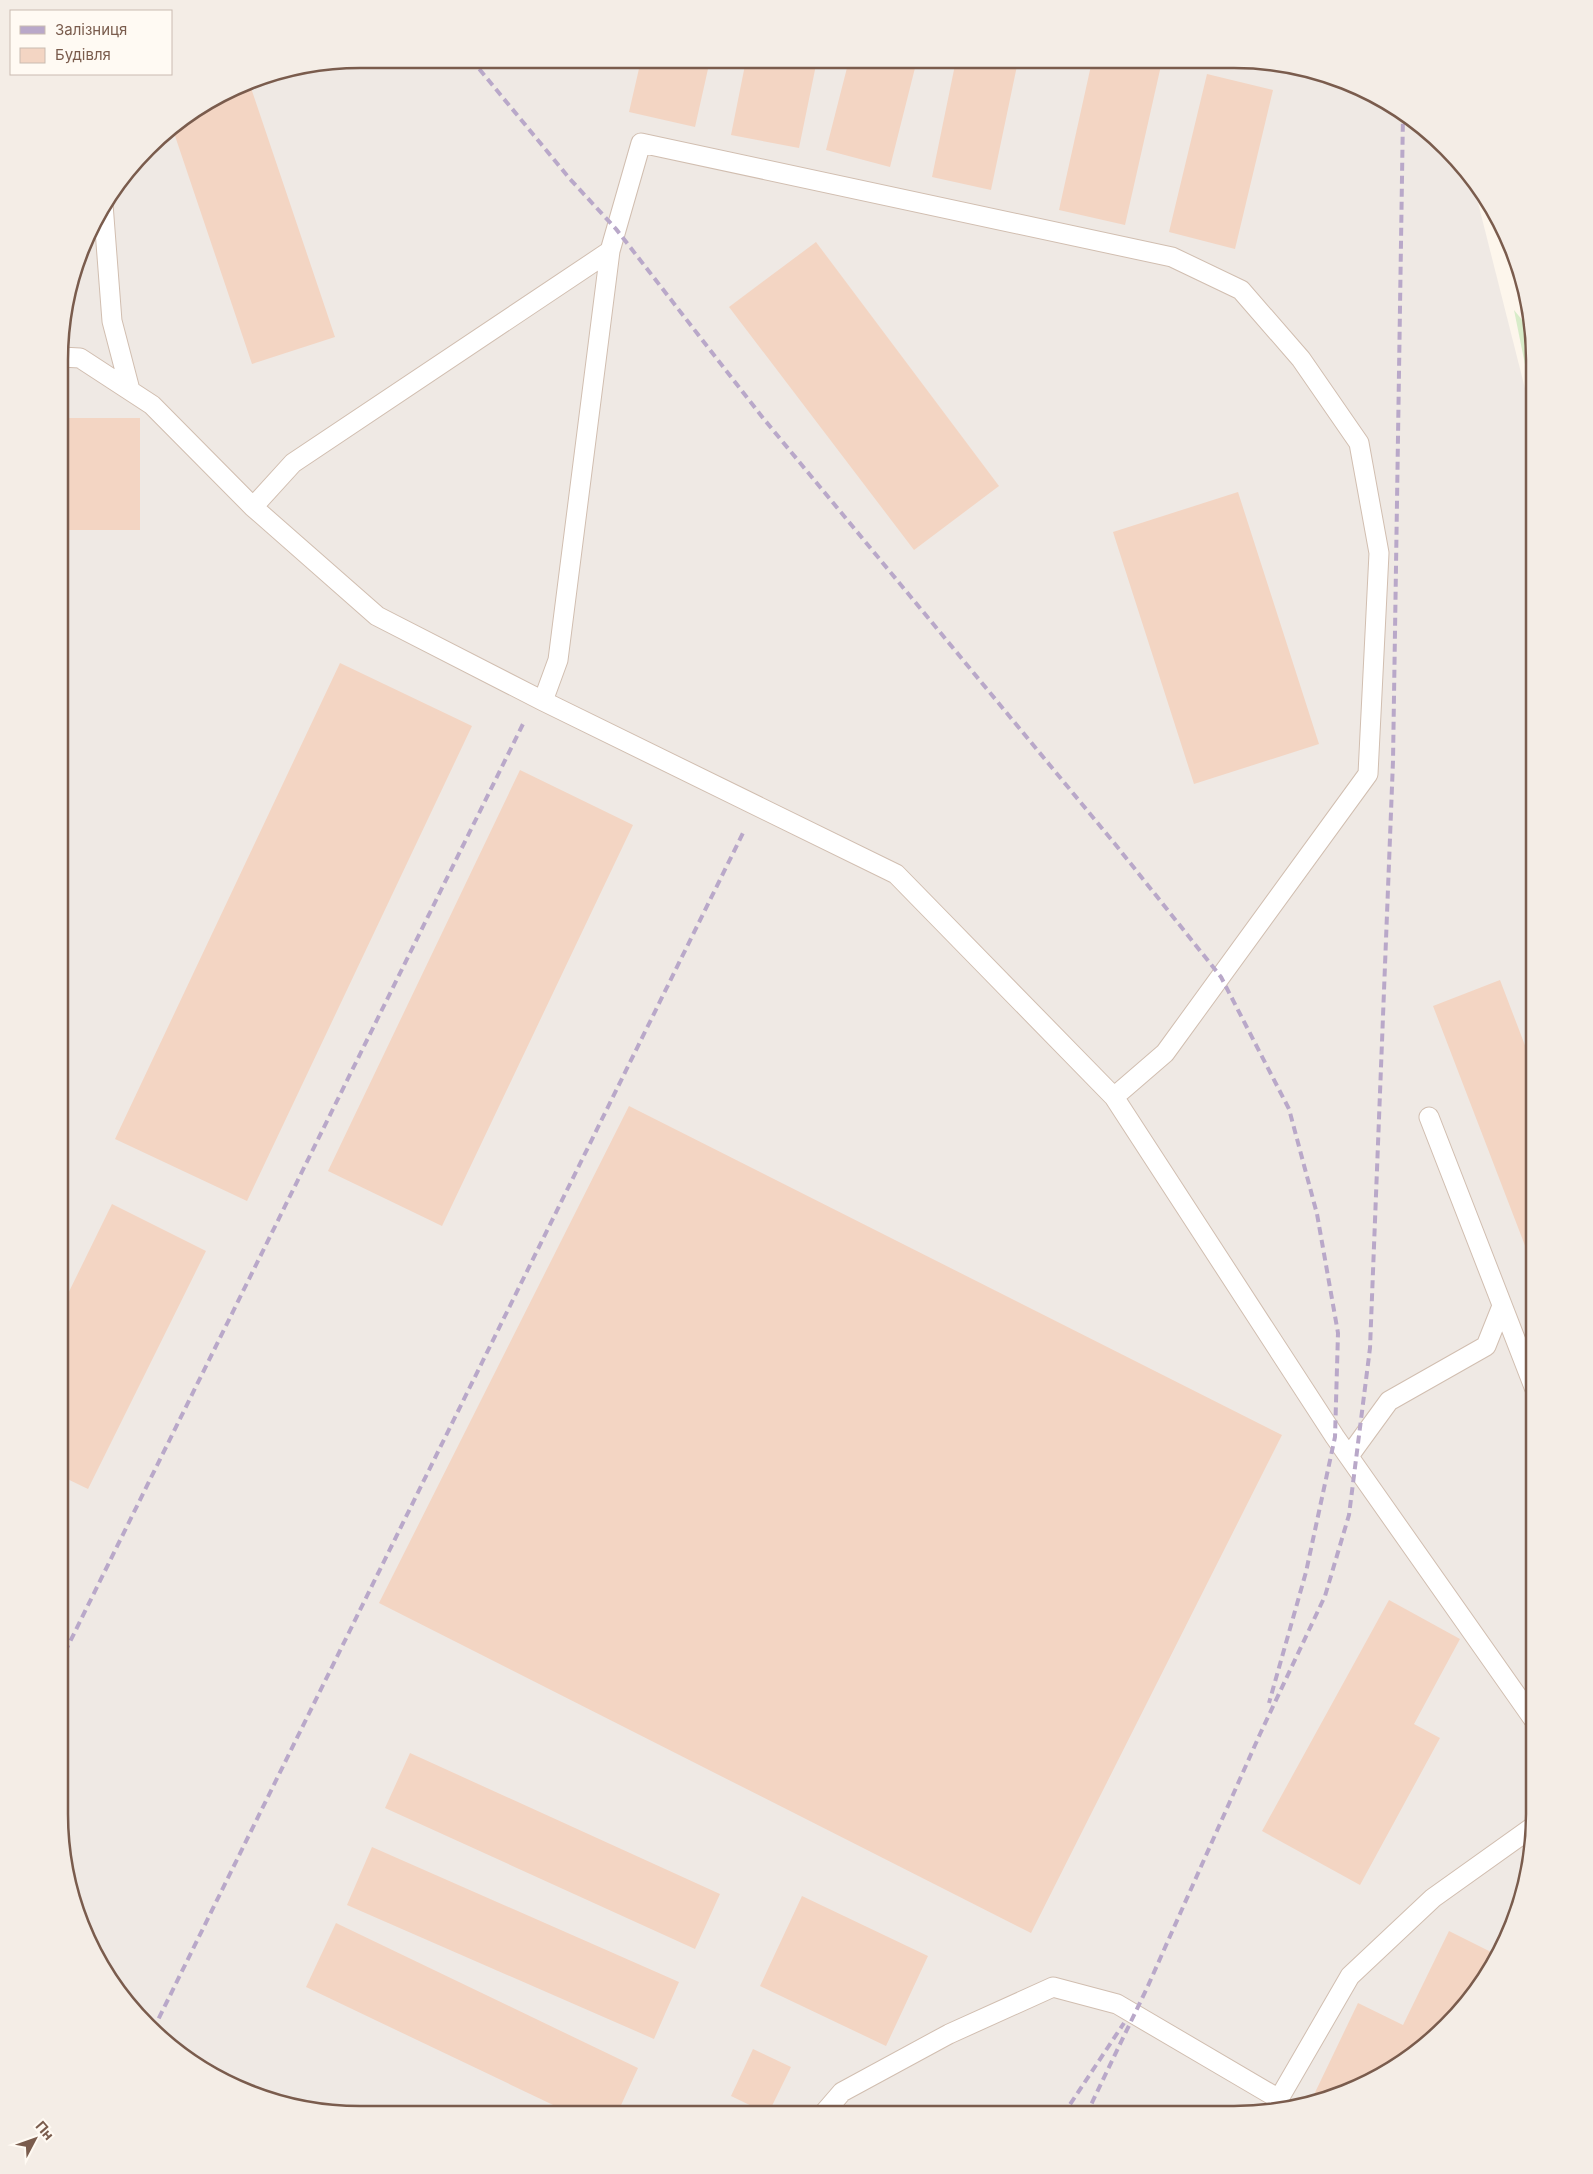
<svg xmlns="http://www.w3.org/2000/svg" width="1593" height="2174" viewBox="0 0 1593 2174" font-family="Inter,sans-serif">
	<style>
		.industrial { fill: #efe9e4 }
		.green { fill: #d8ecc9 }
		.building { fill: #f3d5c3 }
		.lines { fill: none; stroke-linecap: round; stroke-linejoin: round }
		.service-casing { stroke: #d1beb0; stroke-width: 21 }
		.service { stroke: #fff; stroke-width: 19 }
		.rail { stroke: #b9a8c9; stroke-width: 4; stroke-dasharray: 8 5; stroke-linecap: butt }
		.rim { fill: none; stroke: #7a5c4d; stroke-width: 2.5 }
	</style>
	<rect width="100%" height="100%" fill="#fdf6ec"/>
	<path class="industrial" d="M359,59L1273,61L1349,82L1417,121L1460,161L1472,179L1534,424V1835L1518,1911L1484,1982L1432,2041L1367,2084L1311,2105L1234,2115L320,2113L262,2099L192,2064L133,2013L90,1948L69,1892L59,1815L61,320L99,209L161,133L262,75Z"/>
	<path class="green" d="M1514,310L1531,331L1534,359V409Z"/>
	<path class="building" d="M641,60H710L695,127L629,112Z
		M746,60H817L799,148L731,135Z
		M849,60H917L890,167L826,150Z
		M956,60L1018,61L991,190L932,177Z
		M1092,61H1162L1125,225L1059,210Z
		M1207,74L1273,90L1235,249L1169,232Z
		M249,82L335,337L252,364L172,127Z
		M816,242L999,486L914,550L729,307Z
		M61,418H140V530H61Z
		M1238,492L1319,744L1194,784L1113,532Z
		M340,663L472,726L247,1201L115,1139Z
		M520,770L633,825L442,1226L328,1171Z
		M1500,980L1534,1069V1269L1433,1006Z
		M629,1106L1282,1435L1031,1933L379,1603Z
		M112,1204L206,1251L88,1489L59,1475L60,1310Z
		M1389,1600L1460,1639L1414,1724L1440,1738L1360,1885L1262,1831Z
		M410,1753L720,1894L695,1949L385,1808Z
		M372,1847L679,1982L654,2039L347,1905Z
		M802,1896L928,1956L886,2046L760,1986Z
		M336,1923L638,2068L617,2114L570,2113L306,1987Z
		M1449,1931L1497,1955L1484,1982L1432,2041L1367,2084L1309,2105L1358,2003L1403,2025Z
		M753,2049L791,2067L768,2114L731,2096Z"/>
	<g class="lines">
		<defs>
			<path id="service" d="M103,204L112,321L130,390
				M61,357L80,358L152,405L253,507L377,616L543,701L896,874L1114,1097L1335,1437L1534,1720
				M253,507L293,463L610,251L641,143L1172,257L1241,290L1301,359L1359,443L1379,553L1368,774L1165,1053L1114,1097
				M543,701L558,660L610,251
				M1429,1117L1534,1387
				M1349,1456L1389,1401L1486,1346L1502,1306
				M1273,2109L1350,1976L1433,1898L1534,1826
				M823,2114L842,2092L949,2034L1053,1987L1117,2004L1279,2099"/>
		</defs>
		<use href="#service" class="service-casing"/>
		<use href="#service" class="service"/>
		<path class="rail" d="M471,59L570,179L616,229L763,418L1115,844L1221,977L1289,1109L1317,1214L1338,1333L1335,1437L1306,1572L1269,1703
			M59,1664L524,722
			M153,2030L744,831
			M1063,2115L1124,2023
			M1086,2115L1147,1988L1260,1734L1325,1596L1349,1515L1370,1348L1393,761L1403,113"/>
	</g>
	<path d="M0 0H1593V2174H0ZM360 68H1234A292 292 0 0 1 1526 360V1814A292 292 0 0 1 1234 2106H360A292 292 0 0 1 68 1814V360A292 292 0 0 1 360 68Z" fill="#f4ede6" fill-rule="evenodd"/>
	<path class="rim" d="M360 68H1234A292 292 0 0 1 1526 360V1814A292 292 0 0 1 1234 2106H360A292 292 0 0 1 68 1814V360A292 292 0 0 1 360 68Z"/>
	<rect x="10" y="10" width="162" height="65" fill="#fffaf3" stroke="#cabbb1"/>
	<rect x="20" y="26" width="25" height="8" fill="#b9a8c9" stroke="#cabbb1"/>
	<text x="55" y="35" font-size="15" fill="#7a5c4d">Залізниця</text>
	<rect x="20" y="48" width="25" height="15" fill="#f3d5c3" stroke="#cabbb1"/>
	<text x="55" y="60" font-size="15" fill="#7a5c4d">Будівля</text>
	<g transform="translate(35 2139) rotate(49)" stroke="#fffaf3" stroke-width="4" paint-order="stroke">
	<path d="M0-4L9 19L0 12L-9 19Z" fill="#7a5c4d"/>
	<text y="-8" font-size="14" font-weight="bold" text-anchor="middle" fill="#7a5c4d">Пн</text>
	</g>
</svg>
